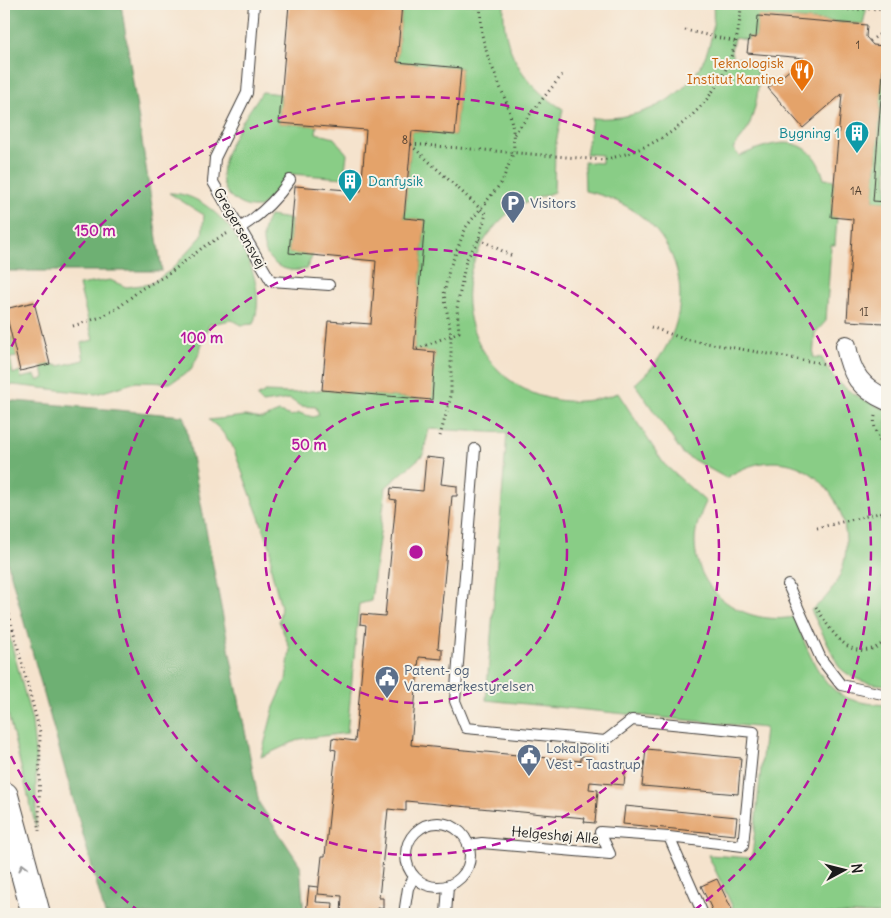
<svg xmlns="http://www.w3.org/2000/svg" width="891" height="918" viewBox="0 0 891 918" font-family="Delius,sans-serif">
	<style>
		.green { fill: #89cd86; stroke: #527451 }
		.forest { fill: #6eb073; stroke: #456648 }
		.building { fill: #e4a36b }
		.lines { fill: none; stroke-linecap: round; stroke-linejoin: round }
		.lane-casing { stroke: #3d3a37; stroke-width: 12 }
		.street-casing { stroke: #3d3a37; stroke-width: 22 }
		.secondary-casing { stroke: #3d3a37; stroke-width: 30 }
		.path { stroke: #3d3a37; stroke-width: 3; stroke-dasharray: 1 4; stroke-linecap: butt }
		.lane { stroke: #fff; stroke-width: 10 }
		.street { stroke: #fff; stroke-width: 20 }
		.secondary { stroke: #fff; stroke-width: 28 }
		.oneway { stroke: #999 }
		.ring { fill: none; stroke: #b5179e; stroke-width: 2.5; stroke-dasharray: 9 6 }
		.labels { text-anchor: middle; dominant-baseline: central; stroke-width: 4; stroke-linejoin: round; paint-order: stroke }
		.number-label { font-size: 11px; fill: #4e3e30 }
		.food-label { font-size: 14px; fill: #c56008; stroke: #f7f3e8; text-anchor: end }
		.culture-label { font-size: 14px; fill: #0d838f; stroke: #f7f3e8; text-anchor: end }
		.service-label { font-size: 14px; fill: #4e5e75; stroke: #f7f3e8; text-anchor: start }
		.street-label { font-size: 14px; fill: #1c1c1c; stroke: #f7f3e8 }
		.centre { fill: #b5179e; stroke: #f7f3e8; stroke-width: 2.5 }
		.ring-label { font-size: 15px; text-anchor: middle; font-weight: bold; fill: #b5179e; stroke: #f7f3e8; stroke-width: 4; stroke-linejoin: round; paint-order: stroke }
	</style>
	<rect width="100%" height="100%" fill="#f7f3e8"/>
	<filter id="ink" filterUnits="userSpaceOnUse"><feTurbulence type="fractalNoise" baseFrequency=".02" numOctaves="2"/><feDisplacementMap in="SourceGraphic" scale="10" xChannelSelector="R" yChannelSelector="G"/><feConvolveMatrix kernelMatrix="1 2 1 2 8 2 1 2 1" color-interpolation-filters="sRGB"/></filter>
	<filter id="wash" filterUnits="userSpaceOnUse"><feTurbulence type="fractalNoise" baseFrequency=".0096" numOctaves="4" result="noise"/><feDisplacementMap in="SourceGraphic" scale="20" xChannelSelector="R" yChannelSelector="G"/><feGaussianBlur stdDeviation="1.12" result="paint"/><feColorMatrix in="noise" values="0 0 0 0 0 0 0 0 0 0 0 0 0 0 0 0 0 1.4 0 .05"/><feComposite in="paint" operator="in"/></filter>
	<g filter="url(#wash)">
		<rect width="100%" height="100%" fill="#f5e3cd"/>
		<path class="green" d="M402,4H504C501,49 524,86 563,109L555,148L554,192C536,199 517,204 503,218C416,302 503,436 618,393L664,464L706,502C700,515 695,528 695,542C696,595 746,626 794,617C806,644 817,683 845,697C858,703 873,704 887,705V914H736L708,855L752,858L765,728L486,700L507,433L429,429L423,455L386,487L371,601L359,604L347,733L300,739L261,757L274,707L286,680L290,649L279,621L281,607L271,569V549L232,445L220,429L209,420L245,416L262,419L279,412L291,416L299,413L313,417L319,415L316,407L300,406L290,399L263,403L257,397L265,392L291,393L322,390L431,400L435,352L414,350L425,220L404,218L412,131L455,135L461,68L397,62Z
			M713,4H887L867,7L863,24L758,16L756,38L749,37L748,40L734,38L731,52L734,58C739,58 745,58 749,60C767,72 754,116 747,130C743,137 737,143 733,149L740,156C775,140 811,131 824,179L834,180L831,217L837,218L835,245H831L826,321L815,333L813,357L822,358C834,386 859,399 887,410V685C868,684 854,681 839,667L811,610C891,555 822,415 726,478L683,454L635,384C713,318 685,211 585,191L584,162L602,163V155L586,154L592,118C662,122 719,77 713,4Z
			M885,46L887,47V202L873,201Z
			M262,92L281,94L279,123L317,126L316,133L334,138L347,154L344,178L291,174L261,207C249,208 240,206 230,196C205,169 247,115 262,92Z
			M169,193C222,192 273,278 253,324L242,325L231,320L210,324L205,333L199,354L190,371L170,383L136,382L96,394L4,384V337L5,339L12,337L17,357L10,358L13,374L20,371L21,378L35,375L38,381L44,378L42,366L50,364L59,366L84,360L81,343L93,340L79,285L110,280L126,287L150,284L171,270L202,236L204,215Z
			M269,216L291,219L289,253L313,255L306,269C283,275 261,260 263,235C263,229 266,222 269,216Z
			M4,616L32,721L36,762V828L4,698Z"/>
		<path class="forest" d="M4,4H121L162,271H4Z
			M4,400L184,416L259,803L300,865L304,914H105L4,550Z"/>
		<g id="blocks">
			<path class="building" d="M289,4H402L397,62L461,68L455,135L412,131L404,218L425,220L414,350L435,352L432,400L322,390L328,321L371,324L376,261L289,253L295,186L361,191L366,130L279,123Z
				M758,16L867,25L866,37L873,45L885,46L873,201L887,202V313L885,312L884,323L847,321L853,219L831,217L842,94L803,128L768,88L804,58L747,53L749,37L756,38Z
				M34,302L50,364L20,371L5,309Z
				M426,457L444,459L441,484L457,486V496H452L438,648L442,649V659L419,657L411,745L581,761V756L592,757V761L626,765L624,785L590,782L589,789L598,790L595,823L584,822L585,818L406,801V811L388,809L379,898H383V909L378,908L377,914H341L342,896L318,894L322,856H325L336,750L331,749L332,738L355,741L366,625L360,624L361,614L385,616L396,500L390,499L391,488L423,491Z
				M646,749L741,758L738,794L642,786Z
				M625,806L737,817L735,835L623,824Z
				M717,879L734,914H714L701,886Z
				M309,886L318,887L316,902L333,903L332,914H306Z"/>
		</g>
	</g>
	<g filter="url(#ink)">
		<use href="#blocks" fill-opacity="0" stroke="#3d3a37" stroke-width="1"/>
		<g class="lines">
			<defs>
				<path id="lane" d="M254,4L247,93L215,158L213,182L271,281L329,285
					M240,228C261,215 276,200 290,180
					M475,449L455,701L466,728L605,741L632,720L754,732L743,846L669,837
					M788,585L821,659L841,685L887,695
					M406 855a32 32 0 1 1 64 0a32 32 0 1 1-64 0Z
					M468,845L482,843L610,854
					M610,854L600,832L669,837L703,914
					M404,914L408,888L414,877
					M446,914L448,886"/>
				<path id="street" d="M846,346C851,375 861,388 887,400"/>
				<path id="secondary" d="M4,796L36,914"/>
			</defs>
			<use href="#lane" class="lane-casing"/>
			<use href="#street" class="street-casing"/>
			<use href="#secondary" class="secondary-casing"/>
			<path class="path" d="M819,4L850,10L887,8
				M685,30L737,42
				M870,41L887,29
				M514,134L562,75
				M411,144L602,160C681,145 739,85 741,4
				M411,145L486,214L479,239L466,260L457,308L459,332L414,350
				M479,239L512,256
				M73,326L101,317L118,308L141,289L167,275L206,245L228,233
				M651,327L684,339L831,365
				M875,416C872,431 880,441 887,454
				M440,436L451,396V335L444,294L449,270L466,227L502,182L514,151L513,130L509,109L487,54L482,35L480,4
				M817,528L879,513L887,515
				M4,595L40,732L39,831
				M816,607C827,624 843,655 868,650C876,648 883,645 887,637"/>
			<use href="#lane" class="lane"/>
			<use href="#street" class="street"/>
			<use href="#secondary" class="secondary"/>
		</g>
		<defs><path id="oneway-chevron" d="M-2-3.5L2.5 0L-2 3.5" fill="none" stroke-width="1.6" stroke-linecap="round" stroke-linejoin="round" transform="scale(1.25)"/></defs>
		<use class="oneway" href="#oneway-chevron" transform="translate(23 867) rotate(-105)"/>
	</g>
	<g class="ring">
		<circle cx="416" cy="552" r="151"/>
		<circle cx="416" cy="552" r="303"/>
		<path d="M140 912A454 454 0 0 1 5 744M5 360A454 454 0 1 1 692 912"/>
	</g>
	<defs>
		<symbol id="restaurant-pin" viewBox="-11 -11 22 30"><path d="M0 17L-7.5 6A9.5 9.5 0 1 1 7.5 6Z" fill="#e8710a" stroke="#f7f3e8"/><path d="M-5-6h1v4h1v-4h1v4h1v-4h1v5L-1.5 .5V6h-2V.5L-5-1ZM5-6V6H3V1.5H1.5Q1.5-4 5-6Z" fill="#fff"/></symbol>
		<symbol id="building-pin" viewBox="-11 -11 22 30"><path d="M0 17L-7.5 6A9.5 9.5 0 1 1 7.5 6Z" fill="#0f9aa8" stroke="#f7f3e8"/><path d="M-4-6H4V6H1V3H-1V6H-4ZM-2.5-4.3h1.7v1.8h-1.7ZM.8-4.3h1.7v1.8H.8ZM-2.5-1h1.7V.8h-1.7ZM.8-1h1.7V.8H.8Z" fill="#fff"/></symbol>
		<symbol id="parking-pin" viewBox="-11 -11 22 30"><path d="M0 17L-7.5 6A9.5 9.5 0 1 1 7.5 6Z" fill="#5c6f8a" stroke="#f7f3e8"/><path d="M-3.5-5.5H1a3.5 3.5 0 0 1 0 7H-1V5.5H-3.5ZM-1-3.4V-.6H.8a1.4 1.4 0 0 0 0-2.8Z" fill="#fff"/></symbol>
		<symbol id="civic-pin" viewBox="-11 -11 22 30"><path d="M0 17L-7.5 6A9.5 9.5 0 1 1 7.5 6Z" fill="#5c6f8a" stroke="#f7f3e8"/><path d="M-.6-6.5H3V-4.5H.6V-3L4-1V1h2V6H-6V1h2V-1L-.6-3ZM-1.2 2.5V6h2.4V2.5Z" fill="#fff"/></symbol>
	</defs>
	<g fill-rule="evenodd">
		<use href="#restaurant-pin" x="788" y="57" width="28" height="38"/>
		<use href="#building-pin" x="843" y="119" width="28" height="38"/>
		<use href="#building-pin" x="336" y="167" width="28" height="38"/>
		<use href="#parking-pin" x="499" y="189" width="28" height="38"/>
		<use href="#civic-pin" x="373" y="664" width="28" height="38"/>
		<use href="#civic-pin" x="515" y="742" width="28" height="38"/>
	</g>
	<g class="labels">
		<g class="number-label">
			<text x="858" y="45">1</text>
			<text x="405" y="140">8</text>
			<text x="856" y="191">1A</text>
			<text x="864" y="312">1I</text>
		</g>
		<g class="food-label">
			<text x="784" y="63">Teknologisk<tspan x="784" dy="16">Institut Kantine</tspan></text>
		</g>
		<g class="culture-label">
			<text x="840" y="133">Bygning 1</text>
			<text x="368" y="181" text-anchor="start">Danfysik</text>
		</g>
		<g class="service-label">
			<text x="530" y="203">Visitors</text>
			<text x="404" y="670">Patent- og<tspan x="404" dy="16">Varemærkestyrelsen</tspan></text>
			<text x="546" y="748">Lokalpoliti<tspan x="546" dy="16">Vest - Taastrup</tspan></text>
		</g>
		<g class="street-label">
			<text transform="translate(240 228) rotate(60)">Gregersensvej</text>
			<text transform="translate(555 835) rotate(5)">Helgeshøj Alle</text>
		</g>
	</g>
	<circle cx="416" cy="552" r="8" class="centre"/>
	<g class="ring-label">
		<text x="95" y="236">150 m</text>
		<text x="202" y="343">100 m</text>
		<text x="309" y="450">50 m</text>
	</g>
	<rect width="891" height="918" fill="none" stroke="#f7f3e8" stroke-width="20"/>
	<g transform="translate(844 870) rotate(83)" stroke="#f7f3e8" stroke-width="4" paint-order="stroke">
	<path d="M0-4L9 19L0 12L-9 19Z" fill="#1c1c1c"/>
	<text y="-8" font-size="14" font-weight="bold" text-anchor="middle" fill="#1c1c1c">N</text>
	</g>
</svg>
